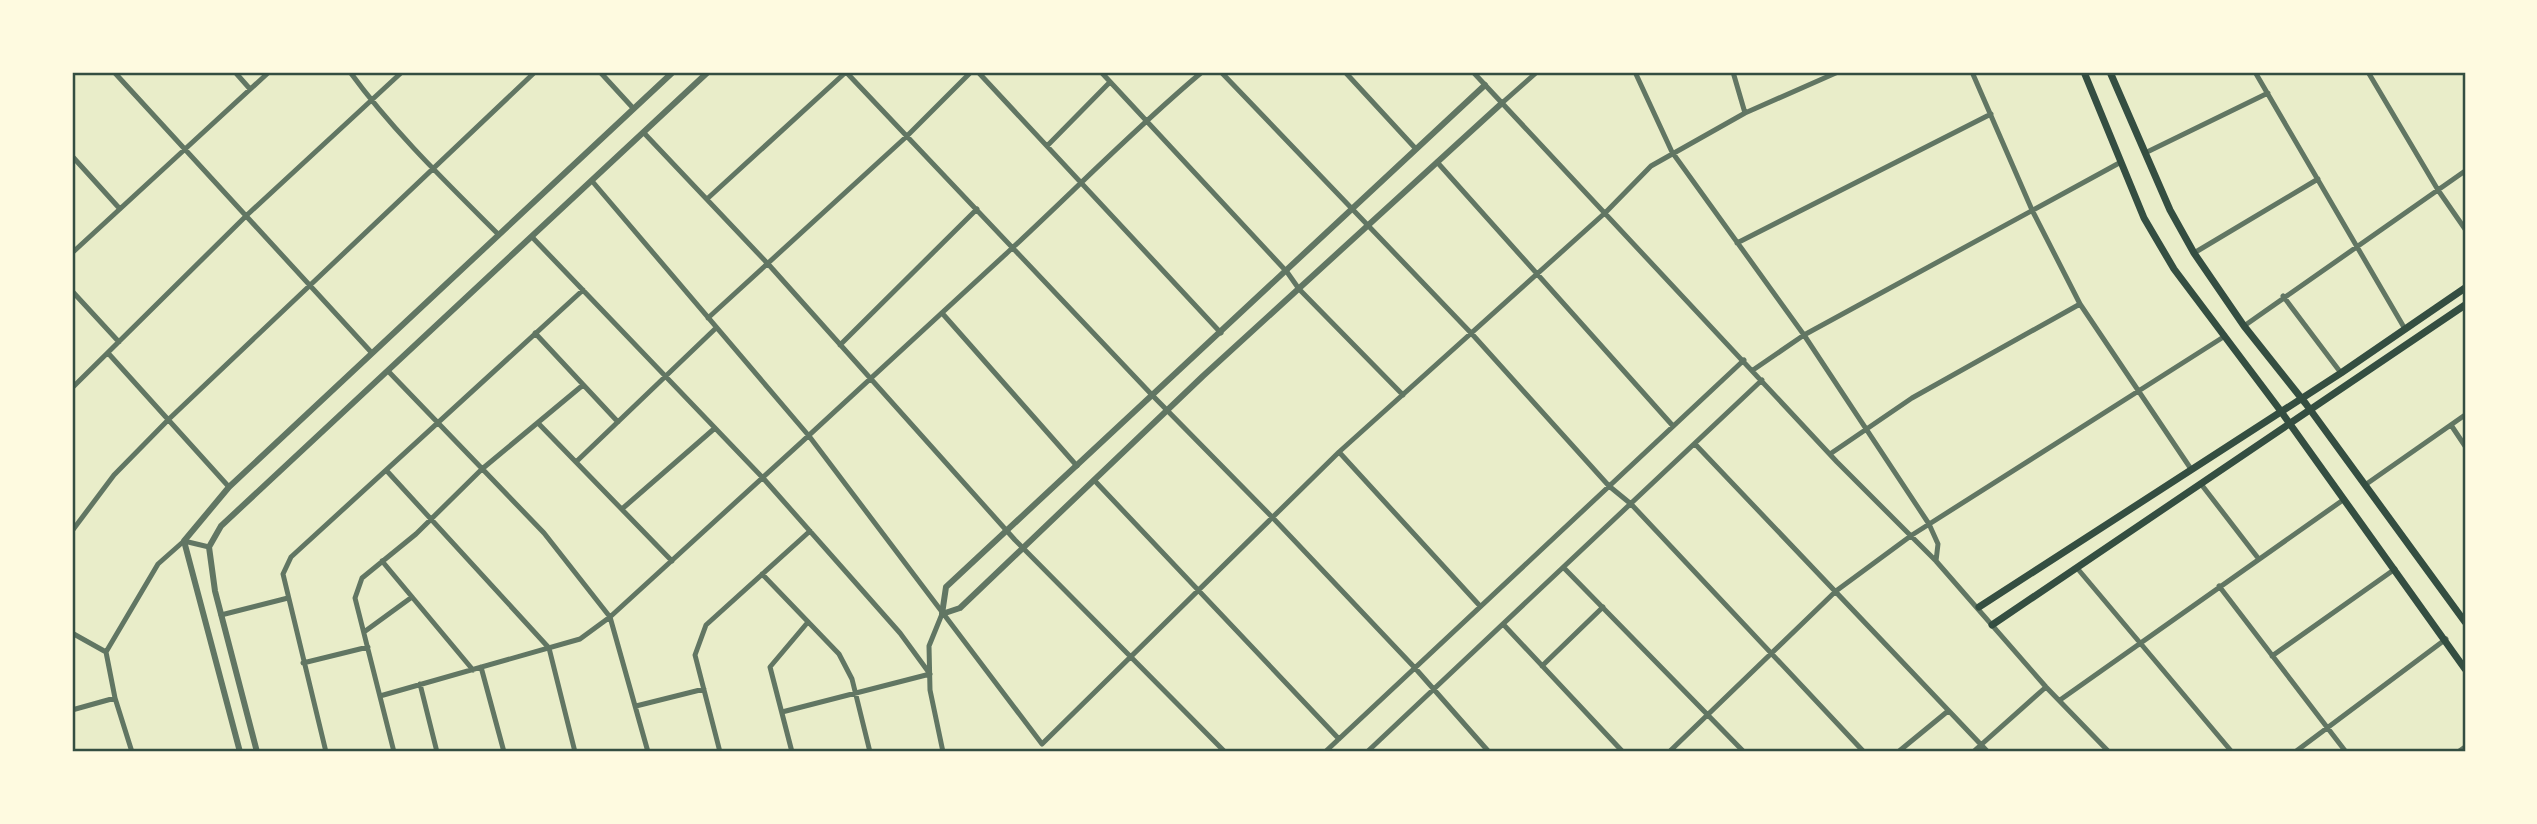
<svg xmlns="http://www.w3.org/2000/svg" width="2537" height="824" viewBox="0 0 2537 824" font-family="Quicksand,sans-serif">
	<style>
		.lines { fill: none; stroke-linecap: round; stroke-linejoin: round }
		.minor { stroke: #617663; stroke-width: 5 }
		.tertiary { stroke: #617663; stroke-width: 6 }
		.secondary { stroke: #344e41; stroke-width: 7 }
		.neatline { fill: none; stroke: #344e41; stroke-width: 2.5 }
	</style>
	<rect width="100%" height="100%" fill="#e9edc9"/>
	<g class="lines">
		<path class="minor" d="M114,72L371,352
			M235,72L250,89
			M350,72C393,131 446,182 498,234
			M600,72L633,108
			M846,72L1153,396L1273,518L1415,668L1489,752
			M978,72L1221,333
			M1101,72L1287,272L1299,289L1403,395
			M1221,72L1472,334L1609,486L1631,504L1864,752
			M1345,72L1416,149
			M1473,72L1837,462L1936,561L2046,687L2109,752
			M1635,72L1672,152L1804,335L1929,524L1938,544L1936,561
			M1733,72L1745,113
			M1972,72L2032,210L2080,304L2191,469
			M2255,72L2405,329
			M2368,72L2438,190L2465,229
			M1502,103L1537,72
			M644,133L769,265L1015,540L1225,752
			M1047,146L1110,82
			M2145,153L2268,93
			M72,156L120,209
			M1437,162L1673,426
			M592,181L809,436L1042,744L1339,452L1606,212L1651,166L1745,113L1838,72
			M707,199L846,72
			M532,237L763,478L900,633L930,674L782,712
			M1737,243L1991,114
			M72,253L269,72
			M2194,253L2318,179
			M72,291L119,342
			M2283,296L2341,373
			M942,313L1077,466
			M708,318L906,137L971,72
			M2244,326L2465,171
			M535,333L618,422
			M840,345L977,209
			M108,353L229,487
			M1753,370L1804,335L2121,162
			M388,371L544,533L610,617L648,752
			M72,388L247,215L402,72
			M538,423L672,561
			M2451,425L2465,446
			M1695,444L1988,752
			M1339,452L1480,606
			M1830,454L1912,398L2080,304
			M577,461L716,328
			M386,470L549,648L575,752
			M1094,480L1339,739
			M2201,484L2258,558
			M2365,485L2465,415
			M622,509L715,428
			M72,531L114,475L169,419L535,72
			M382,561L473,670
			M1564,568L1744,752
			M2077,568L2232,752
			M762,574L839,654L852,679L870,752
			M2219,586L2346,752
			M942,614L929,646L930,690L943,752
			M221,615L288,598
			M1503,624L1623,752
			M364,632L412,597
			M72,633L106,652
			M2272,656L2395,569
			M303,663L368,647
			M1542,666L1603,607
			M481,667L504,752
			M420,684L437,752
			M380,696L580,639L610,617C743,496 876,374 1008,252C1073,192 1134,129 1202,72
			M2060,700L2343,500
			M636,706L704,689
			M72,710L115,698
			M132,752L115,698L106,652L158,564L184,541L209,547
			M326,752L283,574L291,557L583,290
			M394,752L355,598L362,578L416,534L482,469L583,385
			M720,752L695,655L706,625L810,531
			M792,752L770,667L808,622
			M1325,752L1744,360
			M1367,752L1762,380
			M1669,752L1836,591L1912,535L2225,336
			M1898,752L1948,711
			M1973,752L2046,687
			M2295,752L2446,639
			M2458,752L2465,747"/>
		<path class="tertiary" d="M1485,85L946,587L942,614L960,608L1203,376L1502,103
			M240,752L184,541L229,487L673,72
			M257,752L215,591L209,547L221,526L708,72"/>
		<path class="secondary" d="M2084,72L2144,218L2174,269L2280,410L2465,669
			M2110,72L2170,210L2194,253L2244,326L2306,404L2465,622
			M1979,607L2341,373L2465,288
			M1992,625L2465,305"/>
	</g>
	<rect width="2537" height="824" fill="none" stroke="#fefae0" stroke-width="147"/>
	<rect x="74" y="74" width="2390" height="676" class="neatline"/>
</svg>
